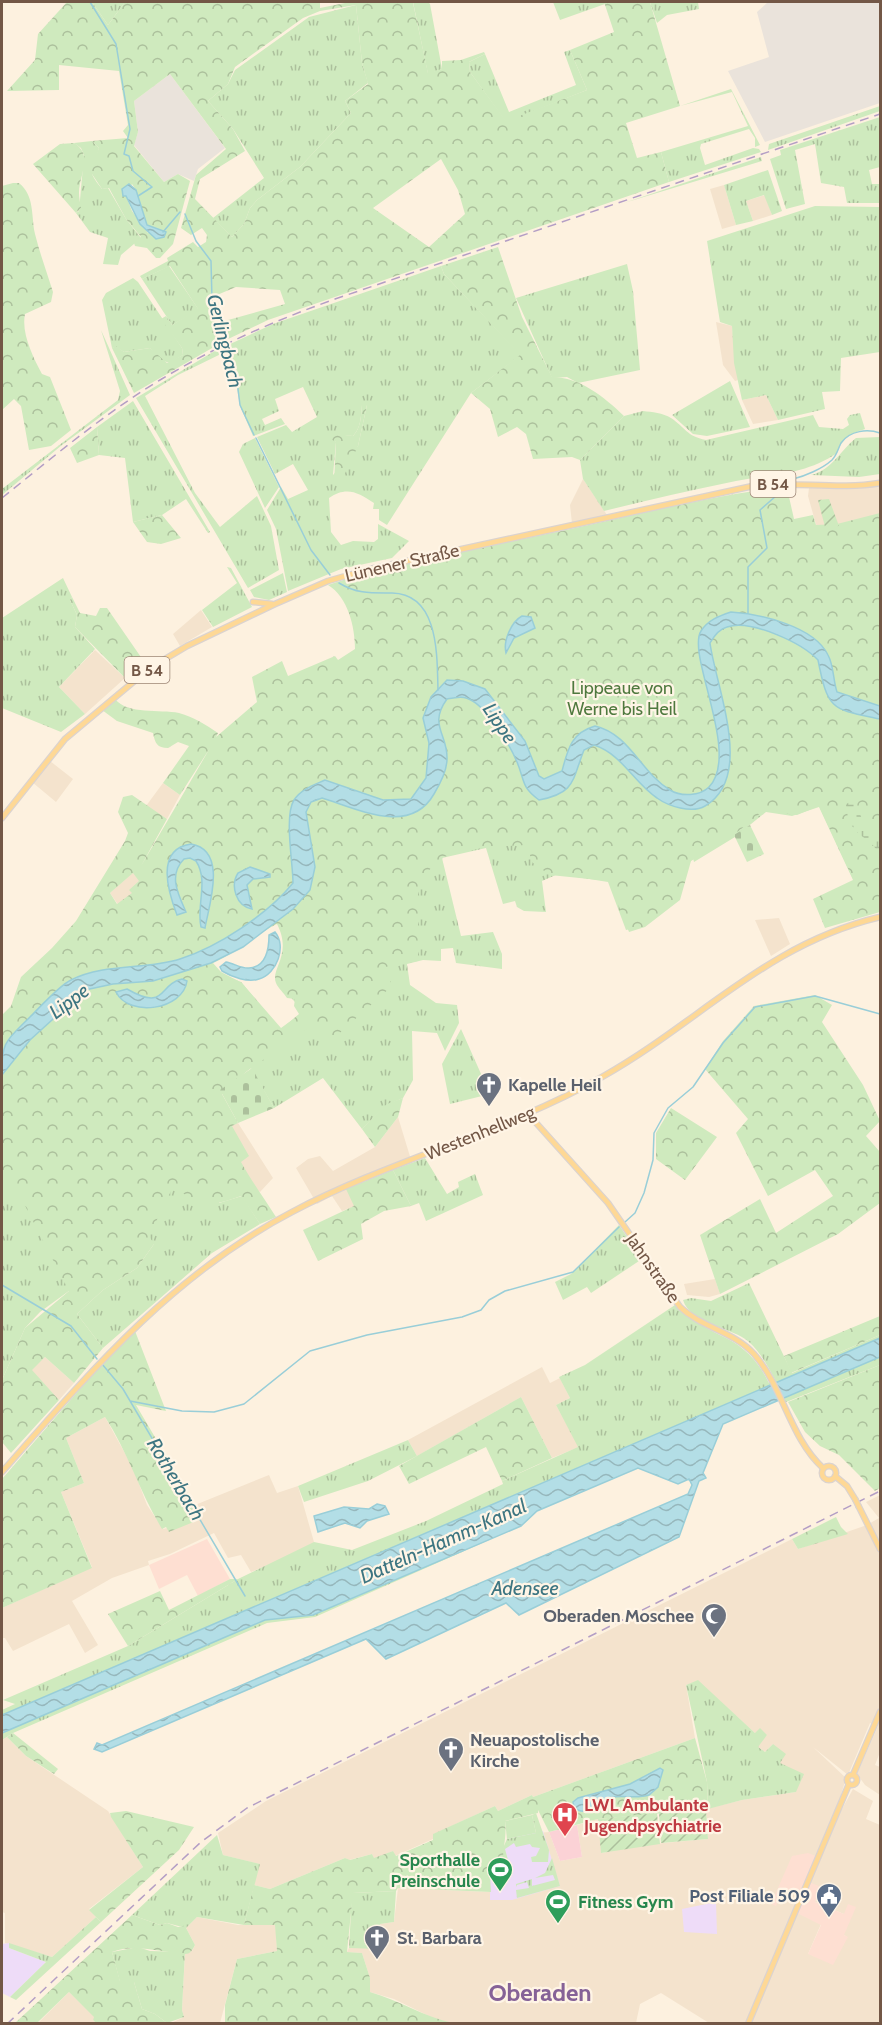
<svg xmlns="http://www.w3.org/2000/svg" width="882" height="2025" viewBox="0 0 882 2025" font-family="Cabin,sans-serif">
	<style>
		.residential { fill: #f4e3cd; fill-rule: evenodd }
		.commercial { fill: #fedfd2 }
		.industrial { fill: #eae3db }
		.education { fill: #eedcf8 }
		.medical { fill: #fbd2d6 }
		.grass { fill: url(#grass-tufts); fill-rule: evenodd }
		.forest { fill: url(#forest-crowns); fill-rule: evenodd }
		.wetland { fill: url(#wetland-marsh) }
		.cemetery { fill: url(#cemetery-stones) }
		.garden { fill: url(#garden-furrows) }
		.pitch { fill: #cfeabe }
		.water { fill: url(#water-waves); stroke: #99ced8; stroke-width: 1.5 }
		.lines { fill: none; stroke-linecap: round; stroke-linejoin: round }
		.stream { stroke: #99ced8; stroke-width: 1.5 }
		.major-casing { stroke: #dbd3cf; stroke-width: 7 }
		.major { stroke: #fed895; stroke-width: 4.5 }
		.rail { stroke: #b49ec5; stroke-width: 1.5; stroke-dasharray: 9 6; stroke-linecap: butt }
		.major-bridge-casing { stroke: #dbd3cf; stroke-width: 7; stroke-linecap: butt }
		.major-bridge { stroke: #fed895; stroke-width: 4.5 }
		.labels { text-anchor: middle; dominant-baseline: central; stroke-width: 4.5; stroke-linejoin: round; paint-order: stroke }
		.shield { fill: #fff5e6; stroke: #9d8676; stroke-width: 1.5 }
		.shield-label { font-size: 16px; font-weight: bold; fill: #735746 }
		.street-label { font-size: 18px; fill: #735746; stroke: #fff5e6 }
		.park-label { font-size: 18px; fill: #4f793e; stroke: #fff5e6 }
		.worship-label { font-size: 18px; font-weight: bold; fill: #5b616d; stroke: #fff5e6; text-anchor: start }
		.health-label { font-size: 18px; font-weight: bold; fill: #be3a42; stroke: #fff5e6; text-anchor: start }
		.leisure-label { font-size: 18px; font-weight: bold; fill: #27864d; stroke: #fff5e6; text-anchor: end }
		.service-label { font-size: 18px; font-weight: bold; fill: #4e5e75; stroke: #fff5e6; text-anchor: end }
		.water-label { font-size: 20px; font-style: italic; fill: #3d7581; stroke: #fff5e6 }
		.district-label { font-size: 24px; font-weight: bold; fill: #866297; stroke: #fff5e6 }
	</style>
	<defs>
		<pattern id="grass-tufts" width="24" height="20" patternUnits="userSpaceOnUse" patternTransform="scale(1.5)"><rect width="24" height="20" fill="#cfeabe"/><path d="M3 7l-1-3M5 7V3M7 7l1-3M15 17l-1-3M17 17v-4M19 17l1-3" fill="none" stroke="#acc09c"/></pattern>
		<pattern id="forest-crowns" width="20" height="18" patternUnits="userSpaceOnUse" patternTransform="scale(1.5)"><rect width="20" height="18" fill="#cfeabe"/><path d="M2 6a3 3 0 1 1 6 0M12 15a3 3 0 1 1 6 0" fill="none" stroke="#acc09c"/></pattern>
		<pattern id="wetland-marsh" width="20" height="14" patternUnits="userSpaceOnUse" patternTransform="scale(1.5)"><rect width="20" height="14" fill="#cfeabe"/><path d="M1 5h8M5 5V1M11 12h8M15 12V8" fill="none" stroke="#acc09c"/></pattern>
		<pattern id="cemetery-stones" width="16" height="16" patternUnits="userSpaceOnUse" patternTransform="scale(1.5)"><rect width="16" height="16" fill="#cfeabe"/><path d="M2 7V4a2 2 0 0 1 4 0v3zM10 15v-3a2 2 0 0 1 4 0v3z" fill="#acc09c"/></pattern>
		<pattern id="garden-furrows" width="10" height="10" patternUnits="userSpaceOnUse" patternTransform="scale(1.5)"><rect width="10" height="10" fill="#cfeabe"/><path d="M-1 1l2-2M0 10L10 0M9 11l2-2" fill="none" stroke="#acc09c"/></pattern>
		<pattern id="water-waves" width="16" height="10" patternUnits="userSpaceOnUse" patternTransform="scale(1.5)"><rect width="16" height="10" fill="#b3dee6"/><path d="M0 5q4-4 8 0t8 0" fill="none" stroke="#96b7bc"/></pattern>
	</defs>
	<rect width="100%" height="100%" fill="#fdf1df"/>
	<path class="residential" d="M724,185L736,225L722,229L710,189Z
		M765,195L772,215L753,221L746,201Z
		M716,322L732,326L738,380L735,381L723,365Z
		M766,395L778,420L753,424L742,400Z
		M583,479L607,515L572,523L570,505Z
		M880,485V514L855,522L817,528L808,496L809,488Z
		M201,610L212,627L180,646L173,634Z
		M95,650L125,678L85,714L59,687Z
		M50,761L73,779L56,802L32,782Z
		M163,783L180,795L167,819L146,806Z
		M138,868L156,888L119,906L110,893Z
		M779,918L790,944L771,956L755,920Z
		M398,1117L412,1163L347,1189L355,1206L342,1211L332,1196L317,1204L296,1168L308,1159L320,1156L333,1171L375,1147Z
		M238,1123L273,1178L260,1192L252,1186L237,1162L231,1126Z
		M715,1279L720,1294L709,1297L687,1295L684,1284Z
		M45,1357L74,1383L59,1400L31,1370Z
		M542,1367L550,1383L560,1378L570,1398L556,1405L579,1447L552,1458L521,1397L417,1456L408,1440Z
		M105,1417L133,1468L147,1505L163,1529L196,1521L195,1505L269,1475L277,1493L298,1486L314,1542L310,1548L251,1572L241,1555L228,1558L214,1533L170,1554L148,1561L149,1565L112,1578L72,1601L98,1645L85,1653L69,1624L13,1651L5,1638H2V1608L92,1567L61,1492L84,1483L66,1438Z
		M880,1495V1752L875,1765L880,1767V1795L865,1785L857,1774L878,1726L870,1723L848,1775L813,1747L846,1778L831,1829L853,1789L873,1801L866,1819L880,1825V2023H709L661,1993L640,2004L636,2023H453L437,2020L394,1999L370,1992V1978L362,1953L347,1952L349,1948H379L380,1924L394,1922L398,1888L490,1892L537,1833L549,1832L560,1861L582,1857L577,1825L598,1819L602,1853L641,1845L708,1839L706,1809L742,1800L796,1792L779,1763L773,1744L765,1752L757,1746L767,1735L755,1733L698,1681L686,1685L695,1738L533,1797L532,1795L498,1811L495,1806L434,1834L433,1839L395,1856L393,1851L374,1859L372,1854L349,1860L345,1858L270,1889L254,1885L259,1864L223,1855L218,1833L266,1801L792,1539L798,1549L867,1525L879,1518L866,1502ZM821,1887L815,1902L844,1914V1935L847,1937L808,1954L821,1924L803,1893L783,1890Z
		M7,1737L26,1756L108,1811L143,1867L89,1909L96,1917L52,1957L5,1943V1913L2,1912V1740Z
		M197,1917L238,1925H276L277,1951L237,1959L220,2023L169,2024L184,2017L182,2010L185,1954L192,1951L195,1945L186,1928Z
		M69,1992L95,2017L93,2020L96,2023L37,2024Z"/>
	<path class="commercial" d="M207,1539L230,1579L198,1596L187,1575L159,1589L149,1565Z
		M808,1853L818,1857L809,1882L821,1887L815,1902L844,1914L848,1904L856,1907L844,1935L848,1937L833,1965L808,1954L821,1925L795,1912L803,1893L783,1890L776,1906L771,1904L792,1856Z"/>
	<path class="industrial" d="M768,2H880V103L765,142L728,71L769,57L757,12Z
		M170,74L225,148L198,169L194,181L178,174L164,182L134,145L138,132L134,101Z"/>
	<path class="education" d="M543,1831L560,1886L512,1900H490V1874L501,1861L507,1839Z
		M716,1902L717,1934L684,1932L682,1909Z
		M9,1943V1948L46,1962L10,1997L2,1993V1944Z"/>
	<path class="medical" d="M577,1825L582,1857L560,1861L549,1832Z"/>
	<path class="grass" d="M92,2H125L108,25Z
		M413,2H428L430,4L442,69L428,74Z
		M553,2H604L605,4L560,20Z
		M650,2H698L699,9L667,15L657,23Z
		M356,5L362,63L368,83L345,101L351,113L300,167L257,200L250,208L244,224L232,237L213,218L264,178L233,129L208,101L228,84L235,70L309,17Z
		M570,50L587,90L506,122L470,72L469,62L485,54L509,112L576,85L564,52Z
		M731,89L760,145L755,147V138L749,129L701,144L700,148L705,165L753,148L759,149L761,152L669,182L661,152L748,126L732,92L680,106Z
		M880,106V111L768,150L769,144Z
		M880,117V167L869,170L872,184H880V203H847L844,187L821,183L815,144L795,150L805,204L786,209L770,159L781,155L780,150Z
		M92,141L99,148C94,171 84,167 102,189L108,188L126,219L141,238L121,255L118,265L103,264L108,238L90,232L76,213L79,211L84,155L81,148L74,143Z
		M761,157L762,161L624,203Z
		M768,170L782,211L772,215L764,195L746,201L753,221L736,225L724,185Z
		M815,206L880,207V352L841,358L840,391L822,392L825,409L778,420L766,395L742,400L734,363L732,326L720,322L707,241Z
		M627,264L633,291L640,370L578,383L567,377L552,378L516,298Z
		M169,266L199,310L172,325L142,279Z
		M441,266L444,274L521,355L471,393L387,525L379,520V509H373L374,503C358,492 346,486 329,498L331,532L341,545L353,541L374,542L378,539V524L409,541L392,558L341,569L288,591L276,529L267,510L281,487L288,499L308,490L293,464L275,474L257,437L286,425L292,432L317,417L303,387L275,399L279,411L262,419L265,425L281,418L285,424L253,436L240,406L234,370L227,351L178,375L145,396L195,493L220,527L257,496L271,526L279,570L248,588L136,398L213,352L273,324ZM362,405H367L358,446L333,475L336,442L329,434L353,436C361,428 361,416 362,405Z
		M133,278L138,282L182,348L183,355L170,363L160,360L150,348L124,352L116,347L112,348L102,300L106,293Z
		M101,330L130,395L62,445L2,495V489L118,400L120,391Z
		M730,381L750,427L707,436L693,434L672,415Z
		M133,401L210,532L208,533L186,499L162,515L133,522L125,458L99,455L97,427Z
		M643,411C652,412 663,413 671,418C686,428 686,436 706,440L813,415L819,427L843,429L849,425L847,419L850,415L860,413L865,429C850,434 842,438 837,453C805,475 772,474 736,481C692,490 648,500 604,511L583,479L580,460L624,416Z
		M880,437V474L859,477L811,475C832,470 840,451 856,438Z
		M255,438L279,487L265,508L239,452L243,444Z
		M227,567L231,568L252,607L213,627L202,610L237,583Z
		M283,573L287,592L269,600L254,597L250,590Z
		M63,578L72,597L70,600L77,615L75,627L95,649L59,687L85,714L61,732L2,708V618Z
		M880,719V912L825,928L813,899L853,880L819,807L792,816L766,812L735,837L694,862L693,858L644,926L626,930L608,882L558,874L542,881L546,912L524,911L517,907L515,901L503,904L486,848L442,858L461,936L493,932L502,954V969L456,963L453,948L441,949V961L423,960L407,964L410,985L436,1003L457,1005L459,1023L445,1051L437,1033L412,1031L413,1080L403,1098L387,1105L362,1129L323,1078L274,1108L251,1068L220,1090L219,1203L242,1196L260,1224L212,1253L103,1348L77,1314L103,1290L137,1268L154,1244L73,1288L40,1312L25,1328L2,1380V1075L219,973L241,982L281,1028L303,1012L276,979L310,890Z
		M461,1029L490,1094L450,1104L442,1064Z
		M425,1158L447,1194L459,1187L458,1182L475,1174L483,1195L426,1221L419,1203L411,1206L393,1170Z
		M619,1225L642,1259L591,1293L587,1287L563,1300L555,1282L571,1274Z
		M749,1283L792,1373L880,1335V1338L2,1715V1710L15,1704L3,1700L128,1646L238,1579L314,1542L352,1550L426,1521L503,1484L502,1481L578,1447L556,1405L570,1398L559,1377L585,1365L675,1305C711,1342 742,1329 769,1383L775,1380C768,1366 760,1352 749,1342C732,1327 690,1324 683,1300L691,1298L711,1301Z
		M880,1357V1365L781,1404L778,1400Z
		M408,1440L417,1456L368,1481L304,1502L298,1486Z
		M521,1526L315,1617L267,1623L13,1733L2,1740V1733L265,1620L313,1615Z
		M698,1680L755,1733L760,1728L767,1735L758,1747L765,1752L773,1744L786,1754L780,1763L804,1774L796,1792L742,1800L708,1809L707,1782L686,1685Z
		M536,1813L549,1850L548,1862H532L531,1857L536,1856L540,1848L532,1847L530,1844L516,1847L514,1843L505,1849L508,1860L503,1861V1848L507,1839L536,1833L532,1815Z
		M217,1835L223,1855L260,1864L244,1925L197,1917L186,1928L167,1923L160,1925L132,1915Z
		M552,1858L560,1886L517,1898L516,1890L529,1888L527,1882L517,1885L516,1887V1884L532,1879V1886L555,1880L553,1875L535,1878L545,1873Z
		M396,1891L394,1922L380,1924L379,1949L349,1948L352,1893Z
		M96,1917L101,1922L16,2000L10,1997L46,1962L9,1948V1943L52,1957Z
		M138,1947L150,1951L185,1952L182,2010L184,2017L167,2023L155,2014L142,2009L134,1982H120L112,1952Z"/>
	<path class="forest" d="M67,2H92L108,25L125,2H320V8L350,2H416L413,3L428,73L442,69V61L461,60L484,52L485,54L469,62L470,72L506,121L587,90L570,50L614,32L604,2H650L680,106L626,123L637,158L661,152L669,182L268,320L226,340L134,393L112,348L116,346L124,352L150,348L167,363L183,355L182,348L161,319L166,316L172,325L198,309L170,266L142,279L140,276L168,261L167,258L193,242L198,247L206,242L207,235L202,228L191,235L181,228L196,175L226,149L170,74L134,101L138,132L134,146L164,182L178,174L190,181L173,244L160,258H156L147,248L135,246L134,243L141,237L126,219L109,188L102,189L90,171L99,148L92,141L128,138L123,131L128,125L119,71L59,65V90L7,91L35,60L38,34ZM356,5L362,63L368,84L345,101L351,113L300,167L257,200L250,208L244,224L232,237L195,199L200,179L245,151L233,129L208,101L228,84L235,67L303,18L320,11ZM441,159L458,190L465,214L429,247L373,208ZM132,184L136,190L147,225L162,231L148,233L132,211L126,196ZM236,287L280,290L285,304L221,322L214,300L217,295Z
		M74,143C94,155 79,175 79,193C79,197 80,203 81,208L76,213L33,164L60,144Z
		M13,183H19C35,196 31,216 35,234C40,254 47,273 53,292L51,302L25,314C21,333 33,357 42,374L50,377L71,430L51,446L29,450L21,406L14,399L2,410V186Z
		M498,247L522,317L552,377C580,377 604,397 624,416L580,460L572,457L533,459L526,434L517,427L498,437L490,409L471,393L520,355L444,274L441,266Z
		M362,405H367L358,446L339,486L334,483L336,442L329,438V433L353,436C361,428 361,416 362,405Z
		M97,427L99,455L77,463L70,448Z
		M775,488H787L794,519L813,515L816,525L837,524L880,513V910L826,926L814,899L854,881L819,806L797,815L763,811L730,838L691,861L680,900L645,927L629,932L609,881L550,875L533,863L526,845L486,847L443,857L441,862C431,868 428,866 429,880L418,887V961L385,967L392,986L333,1039L319,1024L293,1035L286,1025L299,1014L294,1006L295,999L287,998C284,993 278,988 276,983C270,969 293,955 277,924C255,935 236,952 213,963L221,972L242,983L288,1039L292,1040L247,1071L222,1094L238,1123L232,1126L249,1156L241,1162C252,1182 263,1196 276,1217L260,1224L241,1196C229,1200 213,1207 199,1202C190,1199 183,1192 174,1188L171,1191L149,1236L154,1244L137,1268L103,1290L77,1314L103,1348L74,1383L45,1357L32,1370L59,1400L11,1453L2,1442V1380L25,1328L69,1291L18,1192L2,1181V1015L11,1006L21,977L52,948L76,921L125,841L128,833L118,812L123,797L132,795L167,819L141,866L210,748L180,795L163,783L189,746L178,742L168,748C157,748 155,743 153,733L117,721L102,710L115,699C128,715 160,709 179,713C194,717 206,725 218,733L216,737L257,702L252,677L282,661L288,676L335,656L338,660L355,649C355,627 348,597 328,585C397,561 471,550 542,535C620,519 697,498 775,488ZM133,873L139,881L129,890L132,893L117,904L110,893Z
		M162,515L181,538L161,544L147,542L133,522Z
		M72,597L80,613L96,616L100,608H107L145,663L125,678L75,627L77,615L70,600Z
		M815,995L832,1005L822,1022L863,1085L880,1121L866,1136L880,1152V1203L838,1234L720,1294L700,1235L760,1199L776,1233L833,1196L815,1170L768,1196L736,1133L748,1119L705,1069L723,1041L754,1006Z
		M403,1098L398,1117L375,1147L362,1129L387,1104Z
		M671,1108L717,1137L685,1180L656,1159V1133Z
		M393,1170L411,1206L384,1211L361,1224L363,1239L318,1261L303,1230L354,1206L346,1189Z
		M880,1316V1335L791,1373L784,1356Z
		M135,1331L166,1411L136,1405L195,1505L196,1521L169,1532L166,1527L162,1529C140,1493 128,1452 105,1417L66,1438L84,1483L61,1492L92,1568L2,1608V1479L93,1374Z
		M880,1365V1488L875,1491L839,1455L820,1446L805,1432L788,1402Z
		M521,1397L552,1458L502,1481L486,1447L409,1484L399,1466Z
		M836,1517L841,1527L848,1534L798,1549L792,1539Z
		M230,1579H238L128,1646L108,1614L160,1591L169,1610Z
		M13,1733L58,1769L54,1774L26,1756L7,1737Z
		M695,1738L707,1782L708,1809L598,1819L549,1832L538,1810V1813L505,1821C507,1836 503,1846 503,1861L490,1874L491,1892L398,1888L396,1891L353,1893L347,1952L362,1953L370,1978V1992C399,2000 424,2017 453,2023L225,2024V2005L237,1959L277,1951L275,1925H244L254,1885L270,1889L345,1858L350,1860L372,1854L374,1858L393,1851L396,1856L433,1840V1834L495,1806L498,1811L532,1795L533,1797Z
		M126,1811L194,1827L179,1850L101,1922L89,1910L143,1867L111,1817L110,1813Z
		M132,1915L160,1925L167,1923L178,1927L185,1926L195,1945C193,1949 191,1954 185,1954C164,1953 135,1943 112,1952L120,1981L134,1982L142,2009L155,2014L167,2023H96L93,2020L94,2017L69,1992L37,2023H15Z"/>
	<path class="wetland" d="M853,801C864,817 859,825 880,834V856C871,834 848,839 846,804Z"/>
	<path class="cemetery" d="M750,825L764,854L747,862L734,835Z
		M252,1068L274,1108L238,1123L220,1090Z"/>
	<path class="garden" d="M829,499L839,526L825,527L818,500Z
		M706,1809L708,1839L661,1843L659,1813Z
		M657,1813L660,1844L601,1853L598,1819Z"/>
	<path class="pitch" d="M532,1815L536,1833L507,1839L505,1821Z"/>
	<path class="water" d="M129,184L136,190L147,225L166,232L164,237L156,239L140,224L126,196H123L122,189Z
		M731,612C760,614 814,626 828,655C834,666 833,680 837,692L880,706V719C832,709 828,711 818,660C802,643 751,619 727,627C719,629 714,636 710,643C716,688 755,777 705,806C692,814 668,806 657,798C634,783 622,754 594,745L584,750C572,780 576,793 539,800C521,787 525,781 517,762C510,745 485,703 466,698C461,696 452,698 447,699C428,725 448,734 447,759C447,771 440,784 434,794C410,836 358,809 322,798L311,802L306,812L315,867L310,890L293,909L243,947L211,963L153,981L113,984L85,990L30,1040L2,1075C1,1041 7,1040 30,1017C40,1007 60,985 71,980C105,963 145,970 180,959C218,947 268,914 293,883C293,863 284,816 294,800C301,789 314,785 325,780L383,800L411,799L426,778L429,743L423,718L431,697L447,680L463,681L485,689L525,741L539,776L544,779L562,771C568,749 571,733 595,726C630,734 641,773 670,790C681,797 700,796 709,787C741,754 686,655 701,631C708,620 719,616 731,612Z
		M522,616L531,617L535,628L514,638L506,653C503,641 511,622 522,616Z
		M191,844C228,850 209,905 205,928L201,927C196,906 209,881 196,861L190,858L184,859C168,875 178,894 186,912L177,915C169,894 154,849 191,844Z
		M250,867L270,874V877L253,879L247,885L252,909C236,906 230,886 238,873Z
		M275,932C287,946 277,974 259,979C248,983 232,977 222,971L220,967L226,962C233,963 242,969 249,968C267,967 269,948 269,935Z
		M182,979L187,981C183,1010 129,1018 116,992L127,989C167,1012 158,984 182,979Z
		M880,1338V1357L723,1424L703,1473L706,1478L699,1481L679,1537L519,1615L506,1603L386,1659L366,1639L102,1752L94,1749L97,1743L102,1745L688,1494L692,1485L689,1479L678,1484L638,1468L537,1511L521,1526L313,1615L265,1620L2,1733V1715Z
		M377,1504L385,1506L389,1514L367,1521L360,1528L345,1523L318,1532L314,1516L344,1507L369,1509Z
		M660,1768L663,1770L658,1787L649,1795C637,1799 624,1795 612,1797C600,1800 587,1820 574,1807L573,1802L578,1798L630,1784Z"/>
	<g class="lines">
		<path class="stream" d="M90,2L116,44L130,129L124,154L129,156L133,171L152,187L138,196
			M185,214L196,241L211,261L212,300L222,338L236,373L240,405L254,435
			M163,232L180,212
			M256,438L311,550L330,575
			M793,479C805,476 822,469 832,460C837,455 838,449 841,443C850,430 868,429 880,433
			M339,583C357,594 371,593 392,593C439,594 437,655 438,690
			M748,613V567L767,548L760,510L785,488
			M625,1222L635,1213L644,1193L653,1160L654,1133L668,1108L693,1087L723,1043L755,1007L815,996L880,1014
			M2,1285L71,1326L97,1359
			M102,1364L123,1389L245,1596
			M130,1401L182,1411L214,1412L244,1404L310,1351L367,1335L462,1317L481,1310L489,1300L505,1291L573,1272L619,1227"/>
		<defs>
			<path id="major" d="M253,602L272,604
				M2,818L65,739L150,668L187,646L275,604L328,581L370,569L753,486C795,481 838,490 880,483
				M529,1115L608,1203L680,1307C702,1328 733,1331 754,1354C783,1387 790,1438 823,1468
				M822 1473a7 7 0 1 1 14 0a7 7 0 1 1-14 0Z
				M2,1472C89,1373 173,1274 292,1212C392,1159 503,1133 602,1077C700,1022 766,944 880,917
				M835,1476L847,1486L855,1499
				M859,1507L880,1549
				M853,1775L880,1712
				M847 1780a5 5 0 1 1 10 0a5 5 0 1 1-10 0Z
				M748,2024L849,1784"/>
		</defs>
		<use href="#major" class="major-casing"/>
		<use href="#major" class="major"/>
		<path class="rail" d="M2,498C53,457 104,414 160,380C216,346 274,321 335,299L880,114
			M7,2024L201,1842L247,1808L880,1491"/>
		<defs>
			<path id="major-bridge" d="M855,1499L859,1507"/>
		</defs>
		<use href="#major-bridge" class="major-bridge-casing"/>
		<use href="#major-bridge" class="major-bridge"/>
	</g>
	<defs>
		<symbol id="church-pin" viewBox="-11 -11 22 30"><path d="M0 17L-7.5 6A9.5 9.5 0 1 1 7.5 6Z" fill="#6b7280" stroke="#fff5e6"/><path d="M-1.2-6h2.4v3.5h3.3v2.4h-3.3V6h-2.4V-.1h-3.3v-2.4h3.3Z" fill="#fff"/></symbol>
		<symbol id="mosque-pin" viewBox="-11 -11 22 30"><path d="M0 17L-7.5 6A9.5 9.5 0 1 1 7.5 6Z" fill="#6b7280" stroke="#fff5e6"/><path d="M3.5-4.9A6 6 0 1 0 3.5 4.9A5 5 0 1 1 3.5-4.9Z" fill="#fff"/></symbol>
		<symbol id="hospital-pin" viewBox="-11 -11 22 30"><path d="M0 17L-7.5 6A9.5 9.5 0 1 1 7.5 6Z" fill="#e0444e" stroke="#fff5e6"/><path d="M-5-5h3v3.5h4V-5h3V5h-3V1.5h-4V5h-3Z" fill="#fff"/></symbol>
		<symbol id="stadium-pin" viewBox="-11 -11 22 30"><path d="M0 17L-7.5 6A9.5 9.5 0 1 1 7.5 6Z" fill="#2e9e5b" stroke="#fff5e6"/><path d="M0-5a6.5 5 0 1 0 0 10a6.5 5 0 1 0 0-10ZM-3.5-1.8h7v3.6h-7Z" fill="#fff"/></symbol>
		<symbol id="civic-pin" viewBox="-11 -11 22 30"><path d="M0 17L-7.5 6A9.5 9.5 0 1 1 7.5 6Z" fill="#5c6f8a" stroke="#fff5e6"/><path d="M-.6-6.5H3V-4.5H.6V-3L4-1V1h2V6H-6V1h2V-1L-.6-3ZM-1.2 2.5V6h2.4V2.5Z" fill="#fff"/></symbol>
	</defs>
	<g fill-rule="evenodd">
		<use href="#church-pin" x="474" y="1070" width="30" height="40"/>
		<use href="#mosque-pin" x="699" y="1601" width="30" height="40"/>
		<use href="#church-pin" x="436" y="1735" width="30" height="40"/>
		<use href="#hospital-pin" x="550" y="1800" width="30" height="40"/>
		<use href="#stadium-pin" x="485" y="1855" width="30" height="40"/>
		<use href="#civic-pin" x="814" y="1881" width="30" height="40"/>
		<use href="#stadium-pin" x="543" y="1887" width="30" height="40"/>
		<use href="#church-pin" x="362" y="1923" width="30" height="40"/>
	</g>
	<g class="labels">
		<g class="shield">
			<rect x="750.5" y="471" width="45" height="26" rx="4.5"/>
			<rect x="124.5" y="657" width="45" height="26" rx="4.5"/>
		</g>
		<g class="shield-label">
			<text x="773" y="484">B 54</text>
			<text x="147" y="670">B 54</text>
		</g>
		<g class="street-label">
			<text transform="translate(402 563) rotate(-13)">Lünener Straße</text>
			<text transform="translate(480 1133) rotate(-22)">Westenhellweg</text>
			<text transform="translate(653 1268) rotate(55)">Jahnstraße</text>
		</g>
		<g class="park-label">
			<text x="622" y="688">Lippeaue von<tspan x="622" dy="21">Werne bis Heil</tspan></text>
		</g>
		<g class="worship-label">
			<text x="508" y="1085">Kapelle Heil</text>
			<text x="694" y="1616" text-anchor="end">Oberaden Moschee</text>
			<text x="470" y="1740">Neuapostolische<tspan x="470" dy="21">Kirche</tspan></text>
			<text x="397" y="1938">St. Barbara</text>
		</g>
		<g class="health-label">
			<text x="584" y="1805">LWL Ambulante<tspan x="584" dy="21">Jugendpsychiatrie</tspan></text>
		</g>
		<g class="leisure-label">
			<text x="480" y="1860">Sporthalle<tspan x="480" dy="21">Preinschule</tspan></text>
			<text x="578" y="1902" text-anchor="start">Fitness Gym</text>
		</g>
		<g class="service-label">
			<text x="810" y="1896">Post Filiale 509</text>
		</g>
		<g class="water-label">
			<text transform="translate(225 341) rotate(76)">Gerlingbach</text>
			<text transform="translate(500 723) rotate(56)">Lippe</text>
			<text transform="translate(69 1001) rotate(-37)">Lippe</text>
			<text transform="translate(176 1479) rotate(59)">Rotherbach</text>
			<text transform="translate(443 1541) rotate(-24)">Datteln-Hamm-Kanal</text>
			<text x="525" y="1588">Adensee</text>
		</g>
		<g class="district-label">
			<text x="540" y="1992">Oberaden</text>
		</g>
	</g>
	<rect width="882" height="2025" fill="none" stroke="#735746" stroke-width="6"/>
</svg>
